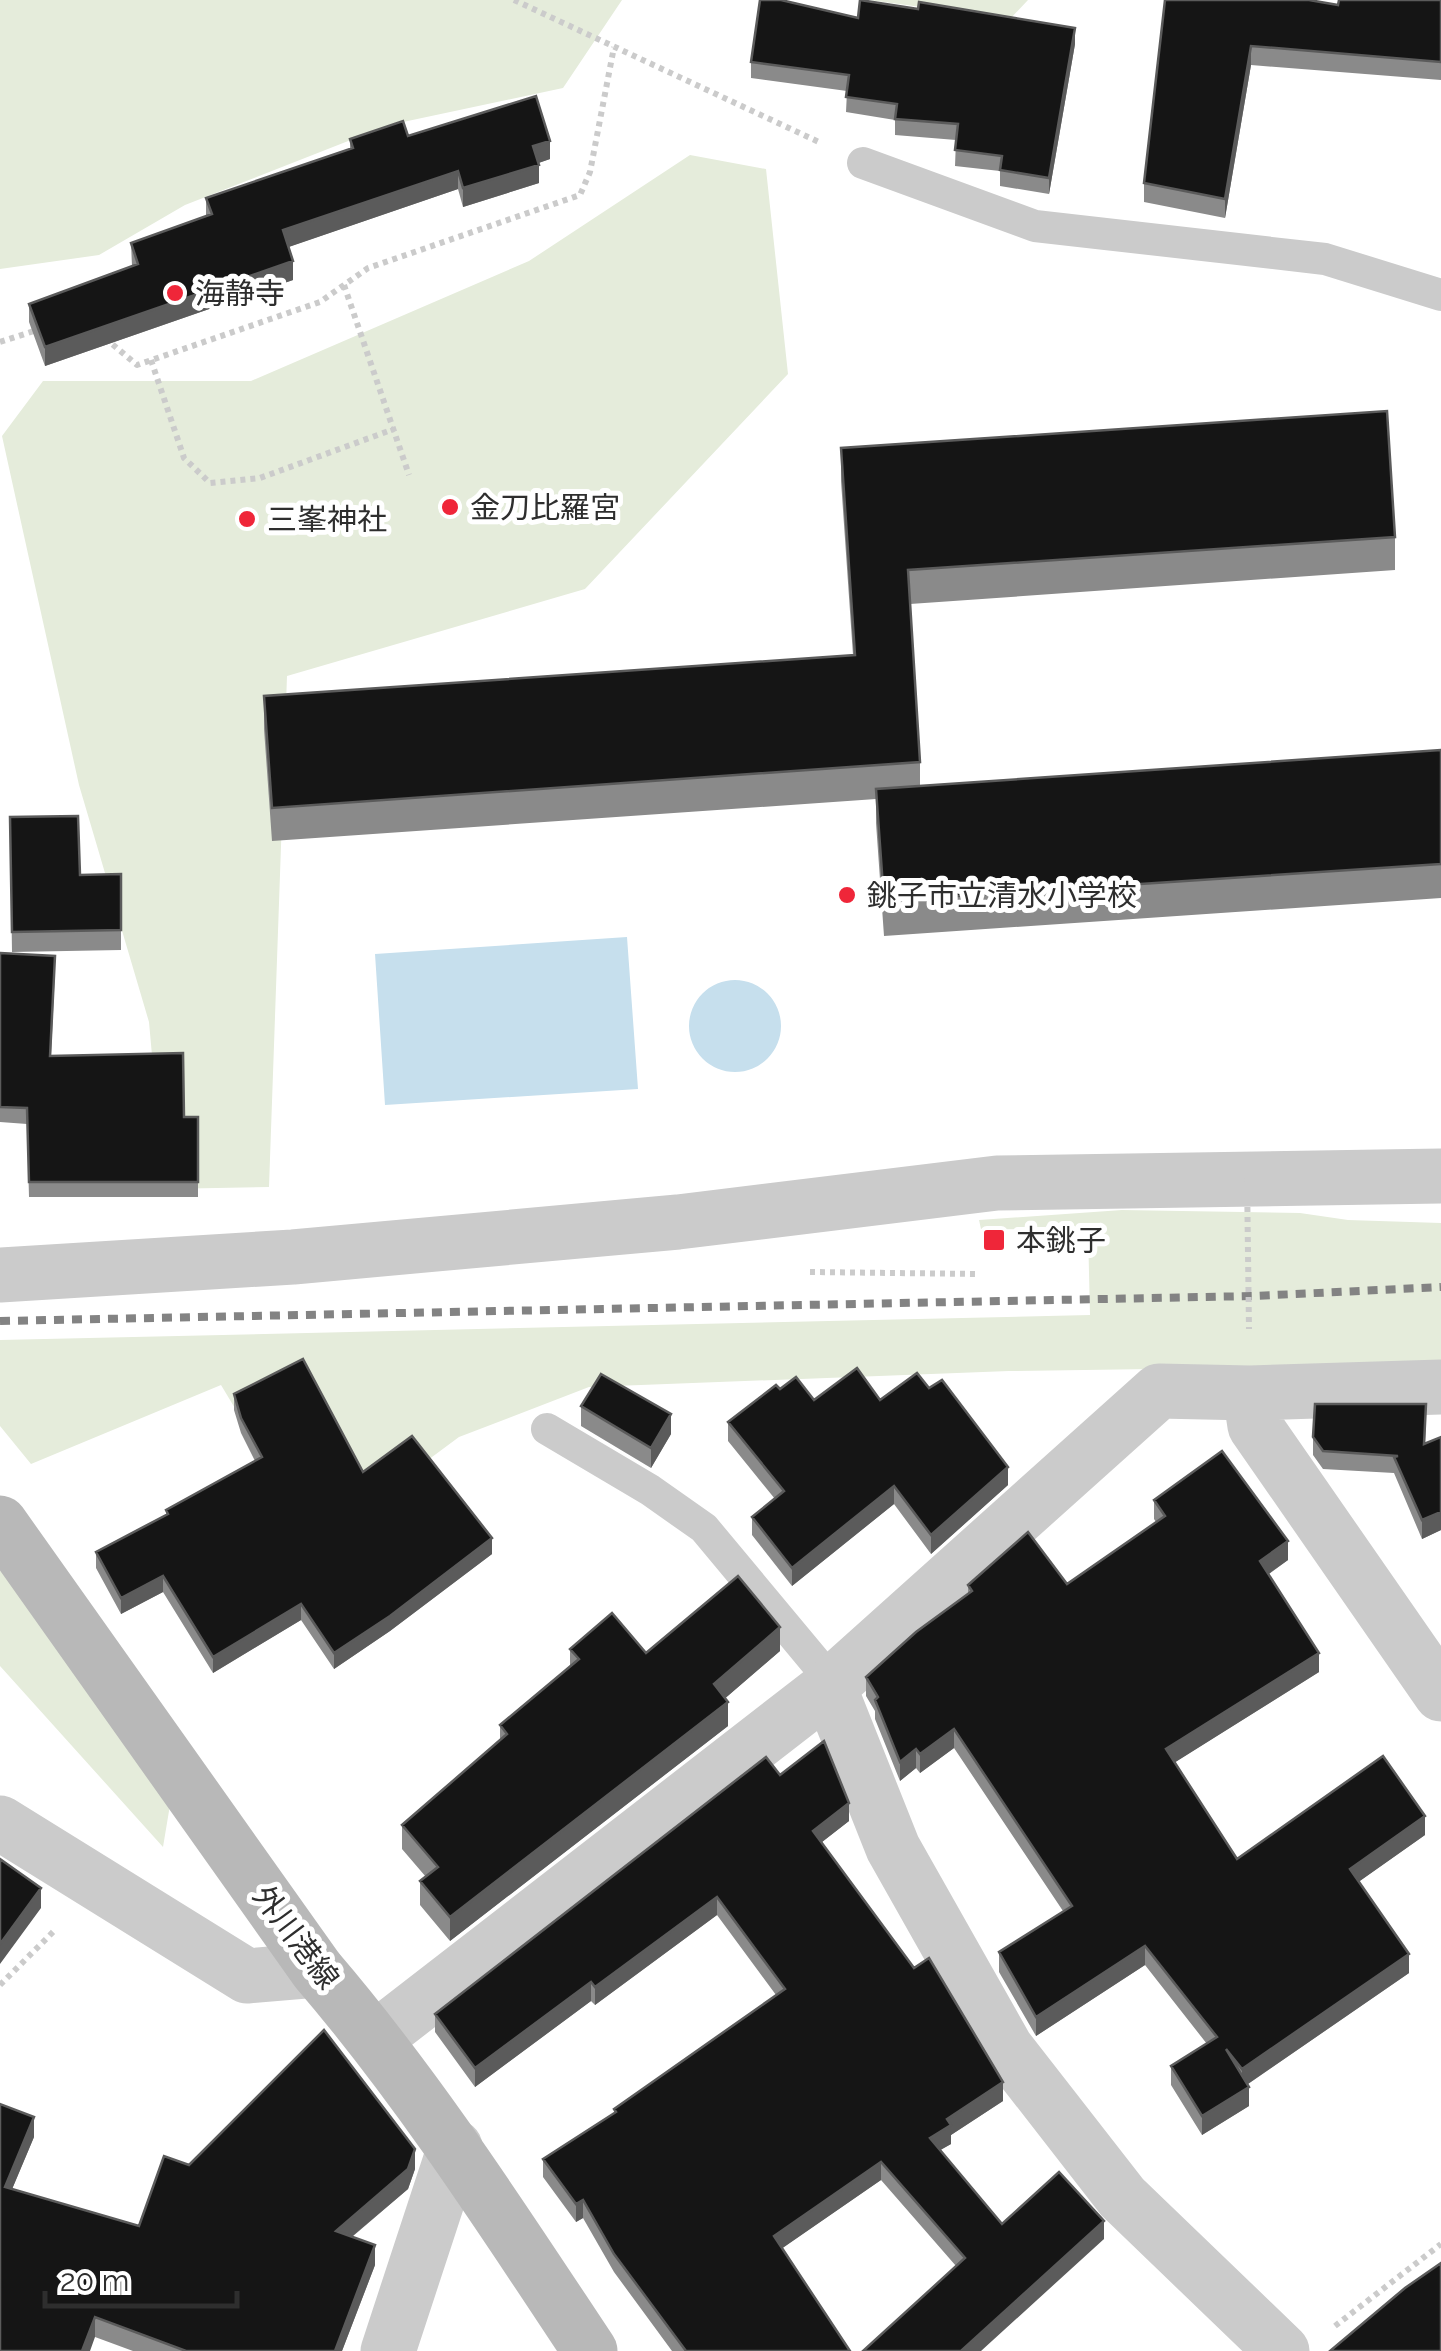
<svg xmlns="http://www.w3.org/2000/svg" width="1441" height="2351" viewBox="0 0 1441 2351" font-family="Raleway,'Noto Sans JP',sans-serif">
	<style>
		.green { fill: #e5ecdb }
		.water { fill: #c6dfed }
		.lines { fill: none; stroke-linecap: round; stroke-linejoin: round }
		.path { stroke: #cbcbcb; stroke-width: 6; stroke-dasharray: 5 5; stroke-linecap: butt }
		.lane { stroke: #cbcbcb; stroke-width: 32 }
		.street { stroke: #cbcbcb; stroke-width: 55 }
		.secondary { stroke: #b8b8b8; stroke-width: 55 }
		.rail { stroke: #838383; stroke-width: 8; stroke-dasharray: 10 8; stroke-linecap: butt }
		.path-bridge { stroke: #cbcbcb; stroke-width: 6; stroke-dasharray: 5 5; stroke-linecap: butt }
		.wall { fill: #8a8a8a }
		.shaded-wall { fill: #5b5b5b }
		.building { fill: #151515; stroke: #5b5b5b; stroke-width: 2.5 }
		.poi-dot { fill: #ef2639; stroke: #fff; stroke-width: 4 }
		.labels { text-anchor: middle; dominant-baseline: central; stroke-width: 10; stroke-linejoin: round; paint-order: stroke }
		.poi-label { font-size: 30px; fill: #2e2e2e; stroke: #fff; text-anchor: start }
		.street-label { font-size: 30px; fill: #2e2e2e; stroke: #fff }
	</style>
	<rect width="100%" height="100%" fill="#fff"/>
	<path class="green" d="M0,0H622L563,88L389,125L185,205L99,255L0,269Z
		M869,0H1028L1010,19Z
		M690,155L766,169L788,374L585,589L287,676L269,1187L164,1189L149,1022L79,785L2,436L43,381H251L529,261Z
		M1122,1210L1300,1213L1348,1220L1441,1223V1365L1009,1371L589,1387L459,1437L316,1543L221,1385L31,1464L0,1426V1340L1090,1315L1088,1230L981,1229L979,1220Z
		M0,1567L172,1793L163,1847L0,1666Z"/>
	<path class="water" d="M627,937L638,1089L385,1105L375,954Z
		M689 1026a46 46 0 1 1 92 0a46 46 0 1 1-92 0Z"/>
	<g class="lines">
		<path class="path" d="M514,0L821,143
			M344,285L409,475
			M105,338L137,365L320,302L368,268L580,195L590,172L614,47
			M0,342L37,330
			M151,360L184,458L210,483L260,478L394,429
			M810,1272L978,1274
			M0,1985L56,1929
			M1335,2326L1441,2244"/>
		<path class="lane" d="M863,163L1035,226L1325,259L1441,295
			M547,1429L650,1490L704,1528L818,1665L829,1687"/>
		<path class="street" d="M0,1275L293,1257L678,1222L997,1183L1441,1176
			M1250,1393L1255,1426L1441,1694
			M829,1687L893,1848L1006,2048L1122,2197L1282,2351
			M0,1823L247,1976L317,1970
			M376,2038L829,1687L1159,1391L1250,1393L1441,1387
			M388,2351L455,2147"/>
		<path class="secondary" d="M0,1523L317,1970C419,2089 503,2220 590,2351"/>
		<path class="rail" d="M0,1321L1254,1296L1441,1287"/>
		<path class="path-bridge" d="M1247,1177L1249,1329"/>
	</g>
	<path class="wall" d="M1165,0L1338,5L1441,0V80L1251,65L1225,218L1144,202V183Z
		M858,18L1075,44L1049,194L1000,186V171L955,166L956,140L895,135V120L846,112L847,91L751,78V62Z
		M408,136L550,159L538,163L539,183L463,207L458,189L288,247L293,280L45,366L29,322V304L132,266L131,243L206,216V198L350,150V139Z
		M841,448L1395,537V570L910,604L920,762V786L1441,750V898L884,936L876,823V799L272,841L264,729V696L853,655L841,481Z
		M10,817L80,875L121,874V950L12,952Z
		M0,953L55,971L51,1056L184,1117H198V1197H29L27,1124L0,1122Z
		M780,1389L814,1400H880L1008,1485L931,1554L894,1504L792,1586L752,1535V1517L775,1499L728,1441V1422Z
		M234,1394L363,1472L492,1554L390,1631L334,1669L301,1620L213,1673L163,1592L121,1614L96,1568V1552L166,1516V1510L255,1461L241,1433L234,1410Z
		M581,1406L671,1434L651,1468L581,1426Z
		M1426,1422L1425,1444L1441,1437V1530L1422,1539L1394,1473L1323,1469L1313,1455V1437Z
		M1154,1500L1288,1560L1269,1574L1319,1672L1175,1762L1237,1859L1425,1835L1358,1882L1409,1973L1248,2084L1249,2106L1202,2135L1171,2085V2066L1207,2044L1145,1965L1036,2036L999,1972V1952L1063,1911L954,1748L920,1773L916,1768L900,1781L875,1719V1711L866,1696V1677L968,1595V1585L1067,1584L1156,1522L1154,1519Z
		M570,1649L646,1653L780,1651L725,1698L728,1726L450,1941L420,1905V1881L426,1877L402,1849V1825L500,1740V1725L570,1666Z
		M780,1775L849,1821L822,1842L1003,2101L951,2135V2144L940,2150L1002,2224L1104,2239L956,2266L881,2180L782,2248L850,2351H672L614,2272L583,2218L576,2222L543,2177V2159L614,2113V2109L776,1995L717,1915L595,2005L591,2001L475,2087L435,2032V2014Z
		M0,2104L34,2137L12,2189L139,2226L189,2165L415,2169L408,2189L352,2237L375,2265L342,2351H133L95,2337L0,2351Z"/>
	<path class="shaded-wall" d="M1075,28V44L1049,194V178Z
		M1251,46V65L1225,218V199Z
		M550,141V159L533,165V146Z
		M539,165V183L463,207V188Z
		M458,171V189L283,249V230Z
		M293,261V280L45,366V347Z
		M671,1414V1434L651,1468V1448Z
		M1008,1467V1485L931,1554V1535Z
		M894,1486V1504L792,1586V1568Z
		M1441,1512V1530L1422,1539V1520Z
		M492,1538V1554L390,1631L334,1669V1653Z
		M1288,1541V1560L1260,1580V1561Z
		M163,1576V1592L121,1614V1598Z
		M301,1604V1620L213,1673V1657Z
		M780,1627V1651L714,1708V1684Z
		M1319,1653V1672L1166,1768V1749Z
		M728,1702V1726L450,1941V1917Z
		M954,1729V1748L920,1773V1754Z
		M916,1749V1768L900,1781V1762Z
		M849,1803V1821L813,1849V1831Z
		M1425,1816V1835L1350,1888V1869Z
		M41,1888V1908L0,1964V1944Z
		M717,1897V1915L595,2005V1987Z
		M1145,1946V1965L1036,2036V2017Z
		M1409,1954V1973L1242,2088V2069Z
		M591,1982V2001L475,2087V2068Z
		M1003,2082V2101L951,2135V2144L930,2156V2138L947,2119Z
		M1249,2087V2106L1202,2135V2116Z
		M34,2117V2137L5,2206V2187Z
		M415,2149V2169L408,2189L336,2250V2231Z
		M881,2162V2180L774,2254V2236Z
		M583,2200V2218L576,2222V2204Z
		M1104,2221V2239L981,2351H961Z
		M375,2245V2265L342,2351H335Z
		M95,2317V2337L90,2351H82Z"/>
	<path class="building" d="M760,0H781L858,18L860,0L918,9L919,2L1075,28L1049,178L1000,170L1002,156L955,150L958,124L895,119L897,104L846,97L849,75L751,62Z
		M1165,0H1309L1338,5L1339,0H1441V62L1251,46L1225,199L1144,183Z
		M536,96L550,141L533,146L539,165L463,188L458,171L283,230L293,261L45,347L29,304L138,264L131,243L212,214L206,198L353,148L350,139L403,121L408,136Z
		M1387,411L1395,537L908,570L920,762L272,808L264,696L855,655L841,448Z
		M1441,750V864L884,901L876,789Z
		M78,816L80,875L121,874V930L12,932L10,817Z
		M0,953L55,956L50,1056L183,1053L184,1117H198V1182H29L27,1108L0,1107Z
		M303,1359L363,1472L412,1436L492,1538L390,1616L334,1653L301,1604L213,1657L163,1576L121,1598L96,1552L168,1514L166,1510L262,1457L241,1418L234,1394Z
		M857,1368L880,1400L917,1373L929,1388L942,1380L1008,1467L931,1535L894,1486L792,1568L752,1517L784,1491L728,1422L776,1385L780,1389L796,1377L814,1400Z
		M601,1374L671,1414L651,1448L581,1406Z
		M1315,1404H1426L1424,1444L1441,1437V1512L1422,1520L1394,1457L1398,1456L1323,1451L1313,1437Z
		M1222,1451L1288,1541L1260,1561L1319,1653L1166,1749L1237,1859L1383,1756L1425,1816L1350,1869L1409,1954L1242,2069L1226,2049L1249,2087L1202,2116L1171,2066L1217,2037L1145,1946L1036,2017L999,1952L1072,1906L954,1729L920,1754L916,1749L900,1762L875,1700L878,1697L866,1677L916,1632L972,1591L968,1585L1028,1532L1067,1584L1165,1516L1154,1500Z
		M738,1576L780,1627L714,1684L728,1702L450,1917L420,1881L438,1867L402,1825L507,1734L500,1725L579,1659L570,1649L612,1613L646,1653Z
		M824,1741L849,1803L813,1831L914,1968L929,1958L1003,2082L947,2119L951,2125L930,2138L1002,2224L1059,2172L1104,2221L961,2351H863L965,2258L881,2162L774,2236L850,2351H686L614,2254L583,2200L576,2204L543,2159L616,2112L614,2109L785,1989L717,1897L595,1987L591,1982L475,2068L435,2014L766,1757L780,1775Z
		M0,1859L41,1888L0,1944Z
		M324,2030L415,2149L408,2169L336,2231L375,2245L335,2351H186L95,2317L82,2351H0V2104L34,2117L5,2187L139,2226L164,2156L189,2165Z
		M1441,2263V2351H1330L1405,2288Z"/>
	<g class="poi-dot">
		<circle cx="175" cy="293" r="10"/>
		<circle cx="450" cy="507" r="10"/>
		<circle cx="247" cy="519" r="10"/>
		<circle cx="847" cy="895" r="10"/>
		<rect x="982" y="1228" width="24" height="24" rx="5"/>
	</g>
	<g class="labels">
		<g class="poi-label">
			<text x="195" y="293">海静寺</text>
			<text x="470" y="507">金刀比羅宮</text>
			<text x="267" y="519">三峯神社</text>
			<text x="867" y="895">銚子市立清水小学校</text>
			<text x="1016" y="1240">本銚子</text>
		</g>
		<g class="street-label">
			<text transform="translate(296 1937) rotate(53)">外川港線</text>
		</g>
	</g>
	<path d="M45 2291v15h192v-15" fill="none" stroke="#2e2e2e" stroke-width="5"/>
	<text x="60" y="2291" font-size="30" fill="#2e2e2e" stroke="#ffffff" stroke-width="8" paint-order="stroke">20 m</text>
</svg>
